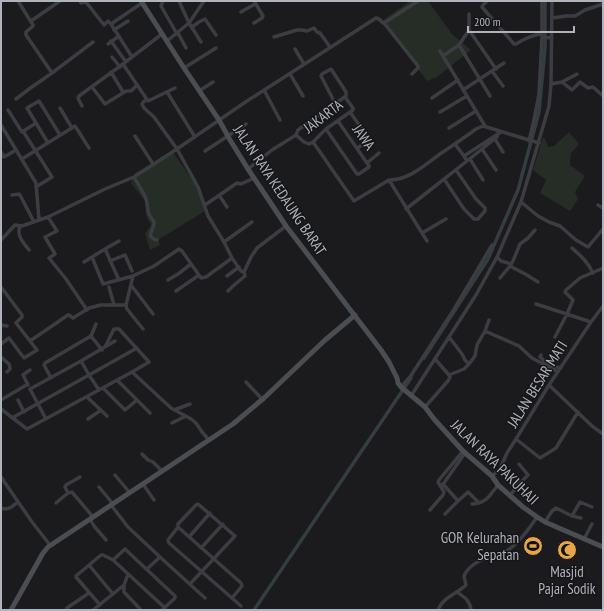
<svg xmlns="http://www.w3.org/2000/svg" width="604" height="611" viewBox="0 0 604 611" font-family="'PT Sans Narrow',sans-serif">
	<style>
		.green { fill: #252d26 }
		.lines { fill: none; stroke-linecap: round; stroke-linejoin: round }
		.canal { stroke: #333d42; stroke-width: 3.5 }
		.street { stroke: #3c3d42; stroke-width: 3.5 }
		.secondary { stroke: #4a4d52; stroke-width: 5 }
		.labels { text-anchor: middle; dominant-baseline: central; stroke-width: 3; stroke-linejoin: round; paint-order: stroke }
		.street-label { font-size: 15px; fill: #afb3bb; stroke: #161618 }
		.poi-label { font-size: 15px; fill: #afb3bb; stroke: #161618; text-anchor: end }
	</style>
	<rect width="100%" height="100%" fill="#1b1b1d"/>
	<path class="green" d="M410,1H428L452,34L471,50L437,77L427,81L382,21Z
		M569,132L579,144L571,153L570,165L585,176L575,192L578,199L570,211L540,193L546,180L533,170L543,137L545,139L548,147L554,146Z
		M173,152L198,188L205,211L158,240L160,245L150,250L145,233L151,226L146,215L145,201L131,183L135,173L147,166L151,168Z"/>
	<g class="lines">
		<path class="canal" d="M424,358L488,259L518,190L539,112L545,48V1
			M254,610L411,378"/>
		<path class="street" d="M18,1L33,25V26L26,32V35L52,73
			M80,1L81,3L86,2L104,25L108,21L111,24
			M163,1L161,6L177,34
			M179,1L189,23L201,42
			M254,1L263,16L262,18L254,23
			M487,1L483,5L482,7L514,44H516C524,39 531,35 541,34
			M241,12L255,4
			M552,18L566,16H575L585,10L603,4
			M31,21L60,1
			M384,23L418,66V68L412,74
			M192,27L199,22L205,19L216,35
			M114,30L128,21
			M469,30L496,69
			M178,33L186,48
			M274,37L297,30H302L307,31L314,28L317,32L320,33L330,47
			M542,37L552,38
			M111,41L126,62
			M167,41L189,23L204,1
			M108,44L119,36
			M459,45L490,96
			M295,49L304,64
			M440,51L485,126
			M443,56L459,45L469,30V14
			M112,57L120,67
			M132,57L111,24L142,3
			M123,64L148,101L175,88
			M184,68L216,48
			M492,71L503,86
			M111,72L123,92
			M290,74L303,96
			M562,82L572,90L580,82L588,88L593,87L603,96
			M551,84L562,82L577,74
			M92,87L105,104L126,91H131L137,85
			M264,90L280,120
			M463,90L504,63
			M199,91L213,82
			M167,92L195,137
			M432,98L458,80
			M16,99L29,89L52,73L93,42
			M146,99L142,104L144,108L154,117L177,149L198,187L208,216L224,242L232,258L241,271L244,272
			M82,106L78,98L79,96L123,64L162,34
			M60,108L72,128
			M8,110L22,132L36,123
			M350,112L369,139V141L357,148
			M440,112L467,96
			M1,125L36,183L39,220
			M449,128L476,111
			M326,129L357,174H359L369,167V166L338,121
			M23,131L52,177L36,187
			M296,135L304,142L309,144L313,142L326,129L353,110V108L345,97
			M135,136L153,164
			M495,139L503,152
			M529,141L534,120L539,94L542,37V1
			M313,142L354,201L389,180C409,180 425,165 440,154C452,146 464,138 476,129L483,126L539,143
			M48,143L27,108L39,101L60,135
			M455,144L464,156
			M482,149L496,170
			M205,151L246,124
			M1,152L4,157L16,150
			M22,159L75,126L89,148
			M470,159L483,180
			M467,161L497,137
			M367,163L379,153
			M248,169L272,150L296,135L298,130L346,96V92L331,69L322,74L321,76L335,103
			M134,177C138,184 143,191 146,199C148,204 147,209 149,214C150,217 153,220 154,222C155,229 144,237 157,240
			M444,179L464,209L474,219H478L485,211V208L476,199L456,170
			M389,180L427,241
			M12,195L19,194L20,195L34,222
			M219,195L227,207
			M521,202L538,216L549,222L560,226L576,240L588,247L603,229
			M205,205L237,183L241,184L254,178
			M598,205L603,208
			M406,209L434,187L467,161L464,156L501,132
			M48,217L57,231L45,237L55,254L49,258L66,279L87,310
			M20,226C16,236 24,243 29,250
			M422,233L446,219
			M1,240L15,225L22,226L48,217L105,189L134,177L177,149L244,103L376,18L379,19L383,23H384L418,1
			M224,242L252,222
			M572,248C581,256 587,261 593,273
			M105,249L119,280
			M92,257L103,284L133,276
			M497,257L501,261L511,264L510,266L527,275L538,282
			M110,261L125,255L132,271
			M84,262L105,249L119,241
			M511,264L513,261L520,244L528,238L535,230
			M227,276L239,267
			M500,278L510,266
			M168,280L178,274L191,264
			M131,285L153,314
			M1,287L22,315V317L16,323L30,341L68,315H69L73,318L89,308L101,305H126
			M109,287L114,305
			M176,291L199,275
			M228,291L233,286L245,276L244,272L251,257L257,248L286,226
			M536,304L591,322
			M1,325L7,326
			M143,329L127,309L126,305L133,276L135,275L154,266L179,249L182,251L201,278L206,277L232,258
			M485,331L489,320
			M91,336L102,350
			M449,337L462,354L465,360L469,364
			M555,337L567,314L573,300L565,292L566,290L580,278L601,269
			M1,344L9,338L24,358L37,350L30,341
			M105,347L114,329H119L149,362L132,372
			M541,355L540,357C546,363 552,366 560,368
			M1,357L9,364L10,368V369L7,372
			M435,359L449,375L464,369L469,364L475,356L477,345L485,331L519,346L532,358L558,372
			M81,361L115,341
			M51,378L44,365L45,363L91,336L96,324
			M117,380L150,413
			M246,382L263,400
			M28,385L23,375L30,370
			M549,385L592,426L603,434
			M401,387L410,377L453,311L492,245
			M103,388L125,410L137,400
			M99,390L89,375L137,348
			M411,396L476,295L497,257L521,202L549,106L551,84L552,1
			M87,397L107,416
			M1,400L28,384
			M18,400L24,412
			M425,407L448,381L450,377L449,375
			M1,409L27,429L132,372L171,408L191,419L196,423L202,432L209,440
			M174,410L190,404
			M12,418L89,375L81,361L30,389L46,419
			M88,419L101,410
			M172,423L186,416
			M516,439L540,458L556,448L578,412
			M142,454L148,460L153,462L162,471
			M115,475L130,493
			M492,476L500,469L507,453L516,439L549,385L591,322L603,306
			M1,477L32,522L50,545
			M80,477L66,485L65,487L68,493L72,492L93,517
			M143,484L154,500
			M99,487L113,504
			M510,495L521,482L528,475L519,464
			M458,501L468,492L479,503
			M56,503L68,493
			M472,504C487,503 489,496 498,485
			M111,505L128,527L160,557L205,598
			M1,508C8,511 13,506 18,502
			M430,510L443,495L444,492L438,482L439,480L463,451
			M445,514L458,501L443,484L444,483L465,453
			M572,516L580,502L592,507
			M90,519L94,526L106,540
			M545,522L552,511L556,508L572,516L581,518
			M178,527L241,583L242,586L232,598
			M189,537L210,513
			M584,539L592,524
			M201,548L223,524
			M113,560L165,608
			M89,565L113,594
			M147,569L160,557
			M128,574L124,585V592L141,610
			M190,584L235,536L198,504L196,505L178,524V527L168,540L169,543L241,606
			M457,592C464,597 470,600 471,610
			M100,605L76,577V576L101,555H103L113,560L125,549L126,550L175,596V598L162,610
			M66,610L67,608L89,593
			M93,610L124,585
			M438,610C443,597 457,594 466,585L464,576C468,566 481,559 491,556C497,554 503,554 508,550C520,542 529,529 537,517"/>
		<path class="secondary" d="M141,1L184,68L219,120L230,140L248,169L286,226L381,350L389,362L397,378L398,383L401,387L425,407L434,419L463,451L492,476L498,485L523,507L537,517L545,522L603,547
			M11,610L43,553L48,547L233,424L264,398L324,341L355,315"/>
	</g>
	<defs>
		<symbol id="stadium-disc" viewBox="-11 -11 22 22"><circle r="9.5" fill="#e5a64b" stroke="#161618"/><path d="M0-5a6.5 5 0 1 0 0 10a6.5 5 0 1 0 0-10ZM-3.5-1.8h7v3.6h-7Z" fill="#111"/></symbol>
		<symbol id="mosque-disc" viewBox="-11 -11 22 22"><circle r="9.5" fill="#e5a64b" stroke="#161618"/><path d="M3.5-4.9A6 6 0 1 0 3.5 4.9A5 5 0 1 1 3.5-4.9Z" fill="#111"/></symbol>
	</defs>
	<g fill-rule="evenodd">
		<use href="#stadium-disc" x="522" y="535" width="22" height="22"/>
		<use href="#mosque-disc" x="556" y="539" width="22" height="22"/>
	</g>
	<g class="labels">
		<g class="street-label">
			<text transform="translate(323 116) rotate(-37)">JAKARTA</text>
			<text transform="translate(364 137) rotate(55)">JAWA</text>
			<text transform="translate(280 190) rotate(56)">JALAN RAYA KEDAUNG BARAT</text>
			<text transform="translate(537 384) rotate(-58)">JALAN BESAR MATI</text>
			<text transform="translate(495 462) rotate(44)">JALAN RAYA PAKUHAJI</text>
		</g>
		<g class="poi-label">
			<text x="519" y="537">GOR Kelurahan<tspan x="519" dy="17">Sepatan</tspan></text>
			<text x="567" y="571" text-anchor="middle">Masjid<tspan x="567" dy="17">Pajar Sodik</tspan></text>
		</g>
	</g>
	<rect width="604" height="611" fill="none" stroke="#afb3bb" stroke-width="4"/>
	<path d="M468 26v6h106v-6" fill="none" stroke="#afb3bb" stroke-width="2"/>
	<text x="474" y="26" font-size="12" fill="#afb3bb" stroke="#161618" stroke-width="3" paint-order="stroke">200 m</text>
</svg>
